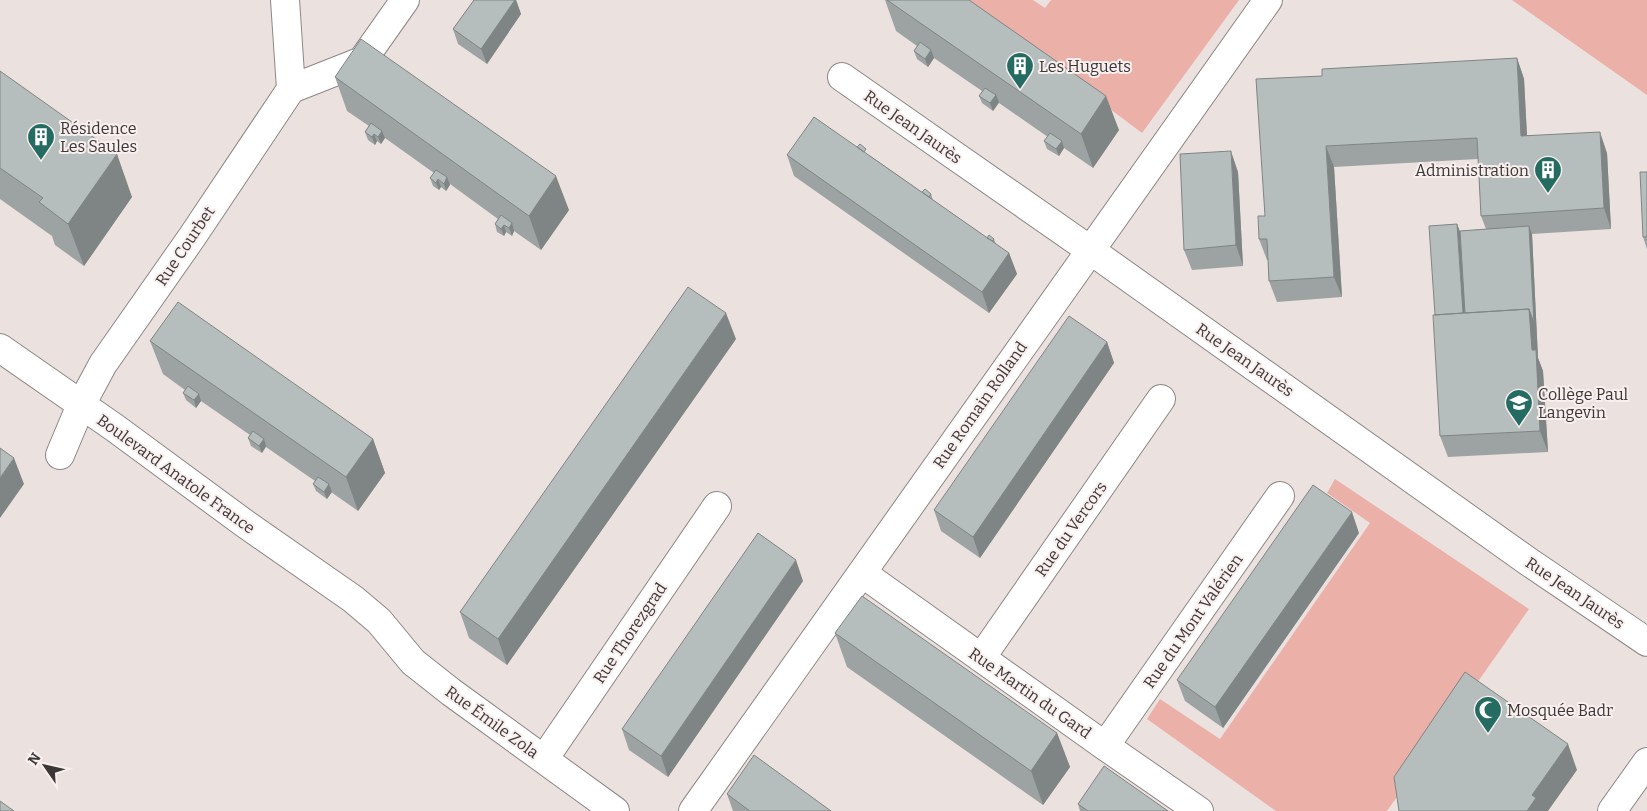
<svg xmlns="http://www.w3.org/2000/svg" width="1647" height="811" viewBox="0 0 1647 811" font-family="Bitter,serif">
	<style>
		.green { fill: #ebb0a7 }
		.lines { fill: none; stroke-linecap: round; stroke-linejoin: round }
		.minor-casing { stroke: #8e8685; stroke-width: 30 }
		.minor { stroke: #fff; stroke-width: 28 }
		.wall { fill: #9da3a3 }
		.shaded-wall { fill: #7f8584 }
		.building { fill: #b6bebd; stroke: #7f8584 }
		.labels { text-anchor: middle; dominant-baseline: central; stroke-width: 4; stroke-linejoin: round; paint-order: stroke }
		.poi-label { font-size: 16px; fill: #3a3736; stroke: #f8efee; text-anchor: start }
		.street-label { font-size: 16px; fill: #3a3736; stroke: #f8efee }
	</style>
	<rect width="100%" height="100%" fill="#ebe2e0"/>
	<path class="green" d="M969,0H1033L1045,8L1051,0H1239L1142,133L968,2Z
		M1512,0H1647V95Z
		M1335,479L1529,609L1387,811H1276L1147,719L1160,699L1220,739L1370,523L1327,493Z"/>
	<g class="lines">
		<defs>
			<path id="minor" d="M285,0L291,89
				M842,77L1090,250L1529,562L1647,642
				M0,348L115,428L244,523L353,599L379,621L413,662L451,692L615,811
				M60,455L81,405L103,364L192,237L291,89L362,61L405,0
				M862,573L1105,746L1199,811
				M981,658L1161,399
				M1105,746L1280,496
				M544,759L717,506
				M693,811L1268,0
				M1612,811L1647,762"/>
		</defs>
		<use href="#minor" class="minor-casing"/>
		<use href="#minor" class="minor"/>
	</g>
	<path class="wall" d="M474,0H516L521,14L487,64L458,44L453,29Z
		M885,0H969L1119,130L1093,168L1064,148L1059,156L1047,149L1044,141L1048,137L999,103L993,111L982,103L979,96L982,91L934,58L928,67L917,59L914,51L917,46L896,31Z
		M1517,58L1524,79L1527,135L1607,153L1611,229L1532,234L1538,358L1543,371L1548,452L1448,457L1440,436L1435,315L1457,224L1460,231L1486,229L1481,216L1478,159L1334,167L1342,297L1277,302L1269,281L1268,260H1267L1259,239L1265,216L1322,76Z
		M0,71L132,197L84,266L55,245L52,236L0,199Z
		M335,77L569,210L541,250L514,231L512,236L506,232L504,236L497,232L495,224L498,219L450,184L446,191L441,187L439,190L433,186L430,178L434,173L385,138L381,144L377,141L375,145L368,140L365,132L369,126L347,111Z
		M787,155H869L922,192L931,194L933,200L987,238L994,239L996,244L1009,253L1017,274L989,313L794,176Z
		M1238,172L1243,266L1192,270L1184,250Z
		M1647,172V249L1643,237Z
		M736,339L507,665L469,638L460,612Z
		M150,341L373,439L385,473L358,511L331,492L327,499L316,491L313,484L315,481L266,447L262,453L251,446L248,438L250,435L201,401L196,408L186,400L183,393L185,390L163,374Z
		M1107,342L1114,363L980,558L941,531L934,510Z
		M1359,533L1223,728L1185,701L1177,680Z
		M803,581L668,777L629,750L622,729Z
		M835,633L1057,733L1070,767L1043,805L847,667Z
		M727,794L831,811H733Z
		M1078,804L1168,811H1080Z"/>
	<path class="shaded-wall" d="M515,0H516L521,14L487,64L481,49Z
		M931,50L934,58L928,67L925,59Z
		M1517,58L1524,79L1528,156L1521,136Z
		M996,95L999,102L993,111L990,103Z
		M1106,96L1119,130L1093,168L1081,134Z
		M382,131L385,138L381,144L378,137Z
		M1600,132L1607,153L1611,229L1604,208Z
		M374,134L377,141L375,145L372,137Z
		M1062,141L1064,148L1059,156L1056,149Z
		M1326,146L1334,167L1342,297L1334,277Z
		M1231,151L1238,172L1243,266L1236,245Z
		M117,154L132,197L84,266L68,224Z
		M556,176L569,210L541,250L529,216Z
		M447,177L450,185L446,191L444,184Z
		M438,179L441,187L439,190L436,183Z
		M512,223L514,231L512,236L509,228Z
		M1457,224L1462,238L1466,327L1463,320Z
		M504,225L506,232L504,236L501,229Z
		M1529,226L1532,234L1538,358L1543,371L1548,452L1540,431L1532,350L1529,309Z
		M1009,253L1017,274L989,313L982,292Z
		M726,313L736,339L507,665L498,639Z
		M1107,342L1114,363L980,558L973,537Z
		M199,394L201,401L196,408L194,400Z
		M264,439L266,446L262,453L259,446Z
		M373,439L385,473L358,511L346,477Z
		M14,458L24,484L0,518V478Z
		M329,484L332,492L327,499L324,492Z
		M1352,512L1359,533L1223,728L1215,707Z
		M796,560L803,581L668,777L661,756Z
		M1057,733L1070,767L1043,805L1031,771Z
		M1568,744L1577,770L1548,811H1527L1532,795Z"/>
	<path class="building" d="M474,0H515L481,49L453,29Z
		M887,0H969L1106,96L1081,134Z
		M361,39L556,176L529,216L335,77Z
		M920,42L931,50L925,59L914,51Z
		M1517,58L1521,136L1600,132L1604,208L1481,216L1477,138L1326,146L1334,277L1269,281L1267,239H1259L1258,216H1265L1256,79L1322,76V69Z
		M0,71L117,154L68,224L39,202L43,198L0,168Z
		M985,88L996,95L990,103L979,96Z
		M814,117L1009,253L982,292L787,155Z
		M371,123L382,131L378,137L374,134L372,137L365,132Z
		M1050,133L1062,141L1056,149L1044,141Z
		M860,144L866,149L864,152L857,147Z
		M1231,151L1236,245L1184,250L1180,154Z
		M436,170L447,177L444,184L438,179L436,183L430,178Z
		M1640,172H1647V237H1643Z
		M925,189L931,194L929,197L922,192Z
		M501,215L512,223L509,228L504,225L501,229L495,224Z
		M1457,224L1463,313L1435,315L1429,226Z
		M1529,226L1534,323L1529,309L1465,313L1460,231Z
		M989,235L994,239L993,241L987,238Z
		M688,287L726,313L498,639L460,612Z
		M178,302L373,439L346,477L150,341Z
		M1529,309L1532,350H1536L1540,431L1440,436L1433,315Z
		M1069,316L1107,342L973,537L934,510Z
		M188,386L199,394L194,400L183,393Z
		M253,431L264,439L259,446L248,438Z
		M0,448L14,458L0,478Z
		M318,477L329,484L324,492L313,484Z
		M1313,485L1352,512L1215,707L1177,680Z
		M758,533L796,560L661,756L622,729Z
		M862,596L1057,733L1031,771L835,633Z
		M1465,672L1568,744L1532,795L1536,798L1527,811H1399L1394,777Z
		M754,755L831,811H750L727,794Z
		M1104,766L1168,811H1088L1078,804Z
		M0,801L14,811H0Z"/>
	<defs>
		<symbol id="building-pin" viewBox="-11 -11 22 30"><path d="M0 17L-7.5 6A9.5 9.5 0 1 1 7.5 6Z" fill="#246b62" stroke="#f8efee"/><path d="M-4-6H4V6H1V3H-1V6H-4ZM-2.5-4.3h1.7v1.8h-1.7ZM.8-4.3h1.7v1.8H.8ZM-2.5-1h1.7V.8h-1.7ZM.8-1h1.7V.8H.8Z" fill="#fff"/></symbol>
		<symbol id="school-pin" viewBox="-11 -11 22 30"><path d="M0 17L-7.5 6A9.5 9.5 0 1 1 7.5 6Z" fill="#246b62" stroke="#f8efee"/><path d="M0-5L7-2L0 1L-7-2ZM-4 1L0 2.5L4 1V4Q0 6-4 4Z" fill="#fff"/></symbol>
		<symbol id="mosque-pin" viewBox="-11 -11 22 30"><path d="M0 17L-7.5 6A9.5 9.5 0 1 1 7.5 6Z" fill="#246b62" stroke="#f8efee"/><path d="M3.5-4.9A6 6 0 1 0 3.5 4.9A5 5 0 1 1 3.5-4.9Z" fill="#fff"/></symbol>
	</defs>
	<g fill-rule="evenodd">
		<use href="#building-pin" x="1004" y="50" width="32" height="43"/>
		<use href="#building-pin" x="25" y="121" width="32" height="43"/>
		<use href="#building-pin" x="1532" y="154" width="32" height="43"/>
		<use href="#school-pin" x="1503" y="387" width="32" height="43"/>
		<use href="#mosque-pin" x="1472" y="694" width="32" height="43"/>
	</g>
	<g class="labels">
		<g class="poi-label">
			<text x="1039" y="66">Les Huguets</text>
			<text x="60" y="128">Résidence<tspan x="60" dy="18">Les Saules</tspan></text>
			<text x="1529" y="170" text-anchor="end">Administration</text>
			<text x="1538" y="394">Collège Paul<tspan x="1538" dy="18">Langevin</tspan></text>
			<text x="1507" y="710">Mosquée Badr</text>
		</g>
		<g class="street-label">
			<text transform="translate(913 127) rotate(35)">Rue Jean Jaurès</text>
			<text transform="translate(185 246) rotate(-56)">Rue Courbet</text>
			<text transform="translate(1245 360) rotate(35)">Rue Jean Jaurès</text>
			<text transform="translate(980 405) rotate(-55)">Rue Romain Rolland</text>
			<text transform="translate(176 474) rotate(36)">Boulevard Anatole France</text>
			<text transform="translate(1071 529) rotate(-55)">Rue du Vercors</text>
			<text transform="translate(1575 593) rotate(34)">Rue Jean Jaurès</text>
			<text transform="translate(1193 621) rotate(-55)">Rue du Mont Valérien</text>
			<text transform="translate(630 633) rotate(-56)">Rue Thorezgrad</text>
			<text transform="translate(1030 693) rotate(35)">Rue Martin du Gard</text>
			<text transform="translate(492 722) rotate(36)">Rue Émile Zola</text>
		</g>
	</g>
	<g transform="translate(45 766) rotate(304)" stroke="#f8efee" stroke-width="4" paint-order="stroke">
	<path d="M0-4L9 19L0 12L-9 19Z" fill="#3a3736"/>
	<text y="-8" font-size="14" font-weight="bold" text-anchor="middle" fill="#3a3736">N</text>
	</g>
</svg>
